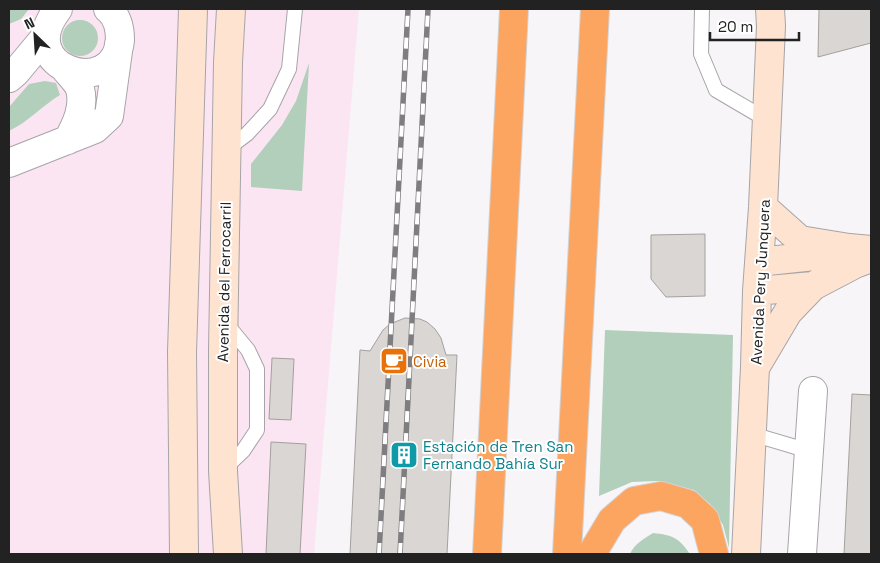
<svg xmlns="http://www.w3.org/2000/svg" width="880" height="563" viewBox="0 0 880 563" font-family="'Space Grotesk',sans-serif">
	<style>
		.commercial { fill: #fce5f2 }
		.green { fill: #b1cfba }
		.building { fill: #dad6d3; stroke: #a3a09d }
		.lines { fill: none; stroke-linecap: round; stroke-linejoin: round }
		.lane-casing { stroke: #a7a4a8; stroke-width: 16 }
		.street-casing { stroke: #a7a4a8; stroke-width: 30 }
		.secondary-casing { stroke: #a7a4a8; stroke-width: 30 }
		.highway-casing { stroke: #d3d3d3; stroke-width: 30 }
		.lane { stroke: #fff; stroke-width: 14 }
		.street { stroke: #fff; stroke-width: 28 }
		.secondary { stroke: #fee4d0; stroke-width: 28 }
		.highway { stroke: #fba561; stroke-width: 28 }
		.rail-casing { stroke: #7f7d80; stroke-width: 5.5 }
		.rail { stroke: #fff; stroke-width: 4; stroke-dasharray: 11; stroke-linecap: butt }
		.labels { text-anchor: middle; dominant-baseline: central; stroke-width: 4; stroke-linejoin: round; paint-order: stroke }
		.street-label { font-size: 15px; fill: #232223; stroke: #fff }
		.food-label { font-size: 15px; fill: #c56008; stroke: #fff; text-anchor: start }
		.culture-label { font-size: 15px; fill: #0d838f; stroke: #fff; text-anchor: start }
	</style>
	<rect width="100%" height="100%" fill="#f8f5f9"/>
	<path class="commercial" d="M9,9H359L314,554H9Z"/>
	<path class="green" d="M9,9H29L21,19L9,24Z
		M62 38a18 18 0 1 1 36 0a18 18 0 1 1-36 0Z
		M309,63L302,191L251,187V164L282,125L296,101Z
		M45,81L56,83L60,95C42,106 28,122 9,131V107L29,84Z
		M605,330L733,335L729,548L723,525L710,504L694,490L658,481L632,482L599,496Z
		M653,533C673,535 679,538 690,554H630C634,544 645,538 653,533Z"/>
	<path class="building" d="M819,9H871V43L818,57Z
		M705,234V296L666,297L651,279V235Z
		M405,318L420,319L427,322L435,329L441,338L446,355H457L447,554H350L360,350L370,351L383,330L390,324Z
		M272,358L294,359L291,420L269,419Z
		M852,394L871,395V554H844Z
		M271,442L306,444L300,554H266Z"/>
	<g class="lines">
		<defs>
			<path id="lane" d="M702,9L701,54L716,90L767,120
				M227,149L247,134L270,109L289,69L295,9
				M752,434L809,451
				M223,470L243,451L257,430V369L248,350L225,322"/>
			<path id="street" d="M58,9C11,69 115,101 120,40C120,28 117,16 108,9
				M66,70C70,75 78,83 80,89C85,107 76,125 68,140
				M9,78L16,72L46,36
				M9,163L95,129L109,116L119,44
				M802,554L813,391"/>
			<path id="secondary" d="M763,207L800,240L849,248L871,250
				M759,262L833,254
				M757,291L813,286L855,264L871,258
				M756,366L788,312L813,286
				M184,554L182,352L193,9
				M228,554L223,471V350L228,62L231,9
				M746,554L755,367L757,291L763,207L771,26L770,9"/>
			<path id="highway" d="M487,554L514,9
				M567,554L595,9
				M594,554V550L612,520L634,501L661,496L688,504L705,520L714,554"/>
		</defs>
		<use href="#lane" class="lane-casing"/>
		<use href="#street" class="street-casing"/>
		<use href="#secondary" class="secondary-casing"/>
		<use href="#highway" class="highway-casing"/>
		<use href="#lane" class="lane"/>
		<use href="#street" class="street"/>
		<use href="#secondary" class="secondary"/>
		<use href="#highway" class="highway"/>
		<defs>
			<path id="rail" d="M379,554L408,9
				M400,554L428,9"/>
		</defs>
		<use href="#rail" class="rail-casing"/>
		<use href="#rail" class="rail"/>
	</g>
	<defs>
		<symbol id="cafe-square" viewBox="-11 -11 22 22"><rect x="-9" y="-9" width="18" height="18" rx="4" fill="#e8710a" stroke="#fff"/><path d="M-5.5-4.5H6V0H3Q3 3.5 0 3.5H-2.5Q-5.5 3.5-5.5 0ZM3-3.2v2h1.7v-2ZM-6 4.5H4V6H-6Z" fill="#fff"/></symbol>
		<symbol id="building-square" viewBox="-11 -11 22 22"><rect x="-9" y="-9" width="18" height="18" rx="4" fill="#0f9aa8" stroke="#fff"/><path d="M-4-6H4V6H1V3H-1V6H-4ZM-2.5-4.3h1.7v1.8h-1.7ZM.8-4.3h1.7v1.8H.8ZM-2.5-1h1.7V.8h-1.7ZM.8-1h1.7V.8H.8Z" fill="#fff"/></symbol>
	</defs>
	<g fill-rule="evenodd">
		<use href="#cafe-square" x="378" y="345" width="32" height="32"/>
		<use href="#building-square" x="388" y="439" width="32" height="32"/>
	</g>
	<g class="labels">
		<g class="street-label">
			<text transform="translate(224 282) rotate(-89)">Avenida del Ferrocarril</text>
			<text transform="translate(760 282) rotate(-87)">Avenida Pery Junquera</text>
		</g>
		<g class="food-label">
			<text x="413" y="361">Civia</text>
		</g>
		<g class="culture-label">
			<text x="423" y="446">Estación de Tren San<tspan x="423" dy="17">Fernando Bahía Sur</tspan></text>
		</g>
	</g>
	<rect width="880" height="563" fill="none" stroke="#232223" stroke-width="20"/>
	<g transform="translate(35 35) rotate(335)" stroke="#ffffff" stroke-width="4" paint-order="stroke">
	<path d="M0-4L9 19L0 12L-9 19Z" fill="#232223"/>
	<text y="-8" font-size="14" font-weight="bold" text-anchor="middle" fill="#232223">N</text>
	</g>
	<path d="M710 32v8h89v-8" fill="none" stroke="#232223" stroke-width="2.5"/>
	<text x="718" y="32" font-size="15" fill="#232223" stroke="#ffffff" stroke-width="4" paint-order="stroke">20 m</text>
</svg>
